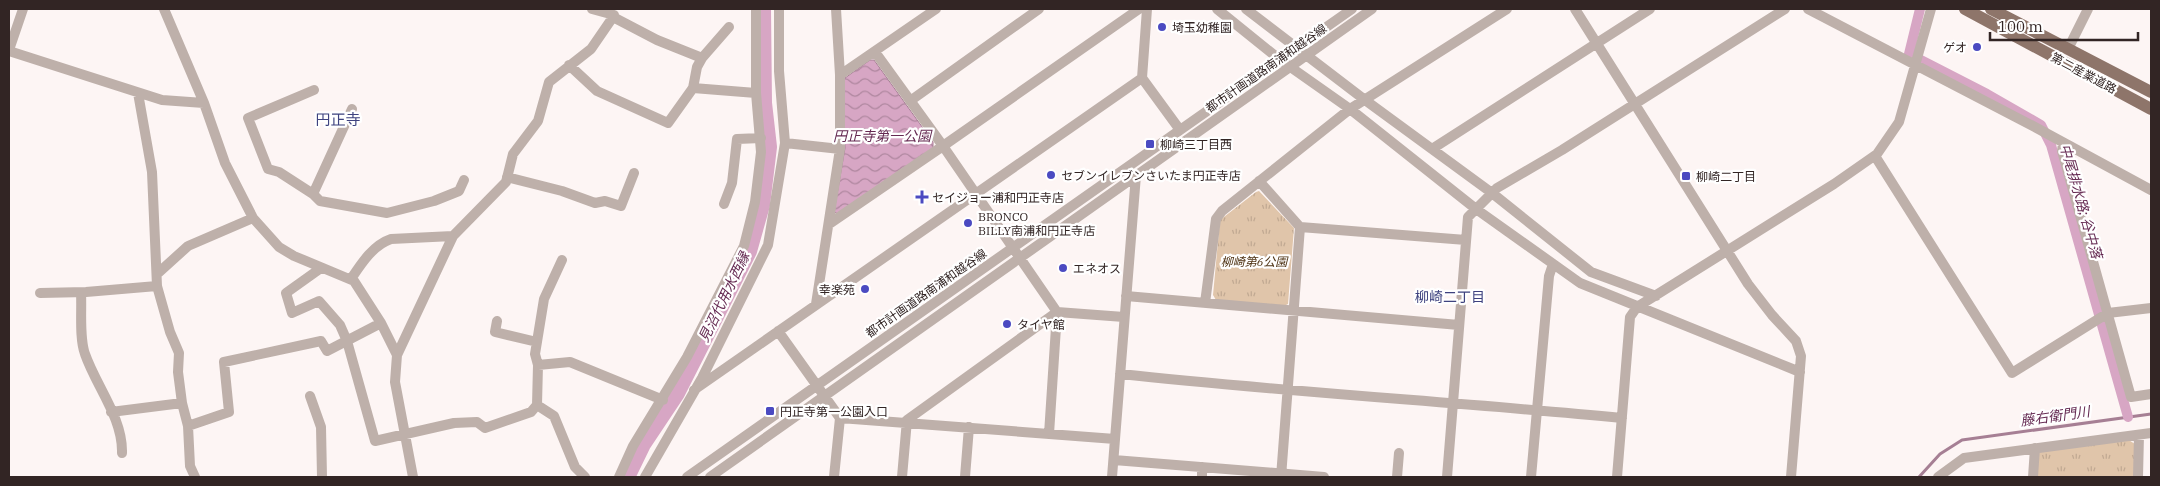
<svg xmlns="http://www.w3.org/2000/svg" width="2160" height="486" viewBox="0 0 2160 486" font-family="'IBM Plex Serif','Noto Sans JP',serif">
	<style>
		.park { fill: url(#park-tufts) }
		.water { fill: url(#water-waves); stroke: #a67f94 }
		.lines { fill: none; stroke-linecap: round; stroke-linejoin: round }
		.stream { stroke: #a67f94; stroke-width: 3 }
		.canal { stroke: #d7a6c4; stroke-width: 10 }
		.river { stroke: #d7a6c4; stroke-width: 18 }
		.minor { stroke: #beb0aa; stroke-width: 10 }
		.major { stroke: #8e756a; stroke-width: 12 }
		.poi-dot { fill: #4b4ac1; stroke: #fff; stroke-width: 2 }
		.labels { text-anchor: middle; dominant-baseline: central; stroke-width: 4.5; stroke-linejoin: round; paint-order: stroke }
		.poi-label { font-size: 12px; fill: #322524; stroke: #fff; text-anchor: start }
		.street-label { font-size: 12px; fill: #322524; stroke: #fff }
		.park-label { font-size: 12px; font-style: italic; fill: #4d3213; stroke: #fff }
		.water-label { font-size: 14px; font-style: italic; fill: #652a52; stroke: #fff }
		.neighbourhood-label { font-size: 14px; fill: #3e427f; stroke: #fff }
		.quarter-label { font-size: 15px; fill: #3e427f; stroke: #fff }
	</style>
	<defs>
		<pattern id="park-tufts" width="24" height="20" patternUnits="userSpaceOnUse" patternTransform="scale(1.25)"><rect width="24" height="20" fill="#e0c5aa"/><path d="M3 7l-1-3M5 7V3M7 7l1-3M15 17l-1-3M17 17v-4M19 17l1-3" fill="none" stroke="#c1a992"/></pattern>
		<pattern id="water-waves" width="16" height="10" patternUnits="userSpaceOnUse" patternTransform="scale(1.25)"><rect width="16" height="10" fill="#d7a6c4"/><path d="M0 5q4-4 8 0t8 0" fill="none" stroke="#af879f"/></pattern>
	</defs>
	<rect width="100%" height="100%" fill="#fdf5f4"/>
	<path class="park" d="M1259,191L1294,228L1288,304L1284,306L1216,300L1213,295L1220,220L1256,192Z
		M2127,439L2135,444V477H2037L2039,453L2043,450Z"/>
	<path class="water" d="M870,60H874L933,142V148L838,214L834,212L845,148L843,83L845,78Z"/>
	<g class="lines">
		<path class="stream" d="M1919,477L1940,454L1962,440L2151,414"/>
		<path class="canal" d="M1920,9L1909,54L1987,94L2041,125L2051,145L2128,417"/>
		<path class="river" d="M626,477L642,444L676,393L748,251L761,205L768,147L763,103L762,9"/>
		<path class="minor" d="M164,9L204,103L225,163L253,218L279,247L294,256L354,281L381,323L397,355L395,382L413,477
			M592,9L614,15L613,17L657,40L702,58
			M779,9V71L785,143L840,149
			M1147,9L1142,78L1180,130
			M1217,9L1279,59L1350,109L1476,209L1580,283L1800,372
			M1246,9L1365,100L1492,193L1591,272L1656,296
			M1575,9L1748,284L1772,315L1796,341L1801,356L1791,477
			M1808,9L2033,126L2151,190
			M2068,49L2088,9
			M9,50L23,9
			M9,51L162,100L204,103
			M875,52L943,146L1057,312L1124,317
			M569,65L597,91L668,123L693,88L697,67L702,58L729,27
			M840,75L936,9
			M693,88L756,93
			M138,93L152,172L157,286L170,332L179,353L178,372L182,403L188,426L190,466L195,477
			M910,101L1039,9
			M352,109L313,194L320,201L387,213L434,201L459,191L464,180
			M2063,143L2062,151L2131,397L2151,394
			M1432,149L1650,9
			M1875,156L2012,373L2108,313L2151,308
			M507,177L562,191L595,203L605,201L621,206L634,173
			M1259,181L1300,227L1281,477
			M313,194L279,172L268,169L248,118L314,90
			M724,204L732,183L737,139L761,138
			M829,224L943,146L1139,9
			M1300,227L1466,240
			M562,260L544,299L535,354L538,365L537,405L554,416L575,467L585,477
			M321,268L286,293L292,313L319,301L340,325L347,341L375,441L454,423L477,422L485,428L531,412L537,405
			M157,274L188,246L253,218
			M351,279C361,264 373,245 391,239L453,236
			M40,293L86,292L157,286
			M81,293C82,310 79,338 85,354C96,386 123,418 122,453
			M1126,296L1459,325
			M1205,303L1216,219L1222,211L1350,109L1507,9
			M816,304L840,149V75L836,9
			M497,321L495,332L537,342
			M778,331L840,418L1115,439
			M397,355L453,236L506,182L513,154L538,121L549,82L591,49L613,17
			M538,365L570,362L663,400
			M1120,374C1287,392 1455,402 1622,418
			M694,390L1142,78
			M310,396L321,427L322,477
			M111,412L182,403
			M188,426L229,412L224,362L321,341L327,351L381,323
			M1049,434L1057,312
			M1114,460L1324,477
			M619,477L633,446L687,357L744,246L755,202L761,152L756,93V9
			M645,477L702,378L768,245L785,143
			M687,477L1352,9
			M710,477L1372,9
			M834,477L840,418
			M902,477L907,420L1057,312
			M965,477L969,427
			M1112,477L1136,175
			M1202,477V467
			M1397,477L1399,453
			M1447,477L1468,217L1497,188L1562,150L1785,9
			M1531,477L1549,276L1553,264
			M1617,477L1630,317L1637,307L1834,184L1877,154L1899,122L1931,9
			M1938,477L1964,458L2151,433
			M2033,477L2035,448
			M2138,477L2139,435"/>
		<path class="major" d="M1965,9L2151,109
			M1991,9L2151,92"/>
	</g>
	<g class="poi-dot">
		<circle cx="1162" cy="27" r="5"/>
		<circle cx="1977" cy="47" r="5"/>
		<rect x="1145" y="139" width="10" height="10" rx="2.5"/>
		<circle cx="1051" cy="175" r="5"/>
		<rect x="1681" y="171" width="10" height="10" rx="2.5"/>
		<path d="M919.5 189.5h5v5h5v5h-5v5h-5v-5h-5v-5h5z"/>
		<circle cx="968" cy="223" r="5"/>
		<circle cx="1063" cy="268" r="5"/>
		<circle cx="865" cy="289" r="5"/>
		<circle cx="1007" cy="324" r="5"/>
		<rect x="765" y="406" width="10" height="10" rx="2.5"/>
	</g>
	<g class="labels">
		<g class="poi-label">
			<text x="1172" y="27">埼玉幼稚園</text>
			<text x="1967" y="47" text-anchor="end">ゲオ</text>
			<text x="1160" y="144">柳崎三丁目西</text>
			<text x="1061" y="175">セブンイレブンさいたま円正寺店</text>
			<text x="1696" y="176">柳崎二丁目</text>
			<text x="932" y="197">セイジョー浦和円正寺店</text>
			<text x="978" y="216">BRONCO<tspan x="978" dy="14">BILLY南浦和円正寺店</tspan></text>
			<text x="1073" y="268">エネオス</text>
			<text x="855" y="289" text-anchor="end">幸楽苑</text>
			<text x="1017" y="324">タイヤ館</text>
			<text x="780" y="411">円正寺第一公園入口</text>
		</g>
		<g class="street-label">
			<text transform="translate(1266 68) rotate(-35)">都市計画道路南浦和越谷線</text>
			<text transform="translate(2084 73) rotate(28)">第二産業道路</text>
			<text transform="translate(926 293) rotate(-35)">都市計画道路南浦和越谷線</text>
		</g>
		<g class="park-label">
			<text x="1254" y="261">柳崎第6公園</text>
		</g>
		<g class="water-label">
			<text x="882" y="136">円正寺第一公園</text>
			<text transform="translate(2081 201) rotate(74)">中尾排水路; 谷中落</text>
			<text transform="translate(724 297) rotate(-64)">見沼代用水西縁</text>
			<text transform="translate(2055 416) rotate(-8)">藤右衛門川</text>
		</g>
		<g class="neighbourhood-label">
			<text x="1450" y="297">柳崎二丁目</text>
		</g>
		<g class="quarter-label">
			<text x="338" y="119">円正寺</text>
		</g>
	</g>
	<rect width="2160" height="486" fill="none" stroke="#322524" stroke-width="20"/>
	<path d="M1990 32v8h148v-8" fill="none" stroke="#322524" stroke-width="2.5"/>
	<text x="1998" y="32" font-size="15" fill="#322524" stroke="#ffffff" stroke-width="4" paint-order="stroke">100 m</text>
</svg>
